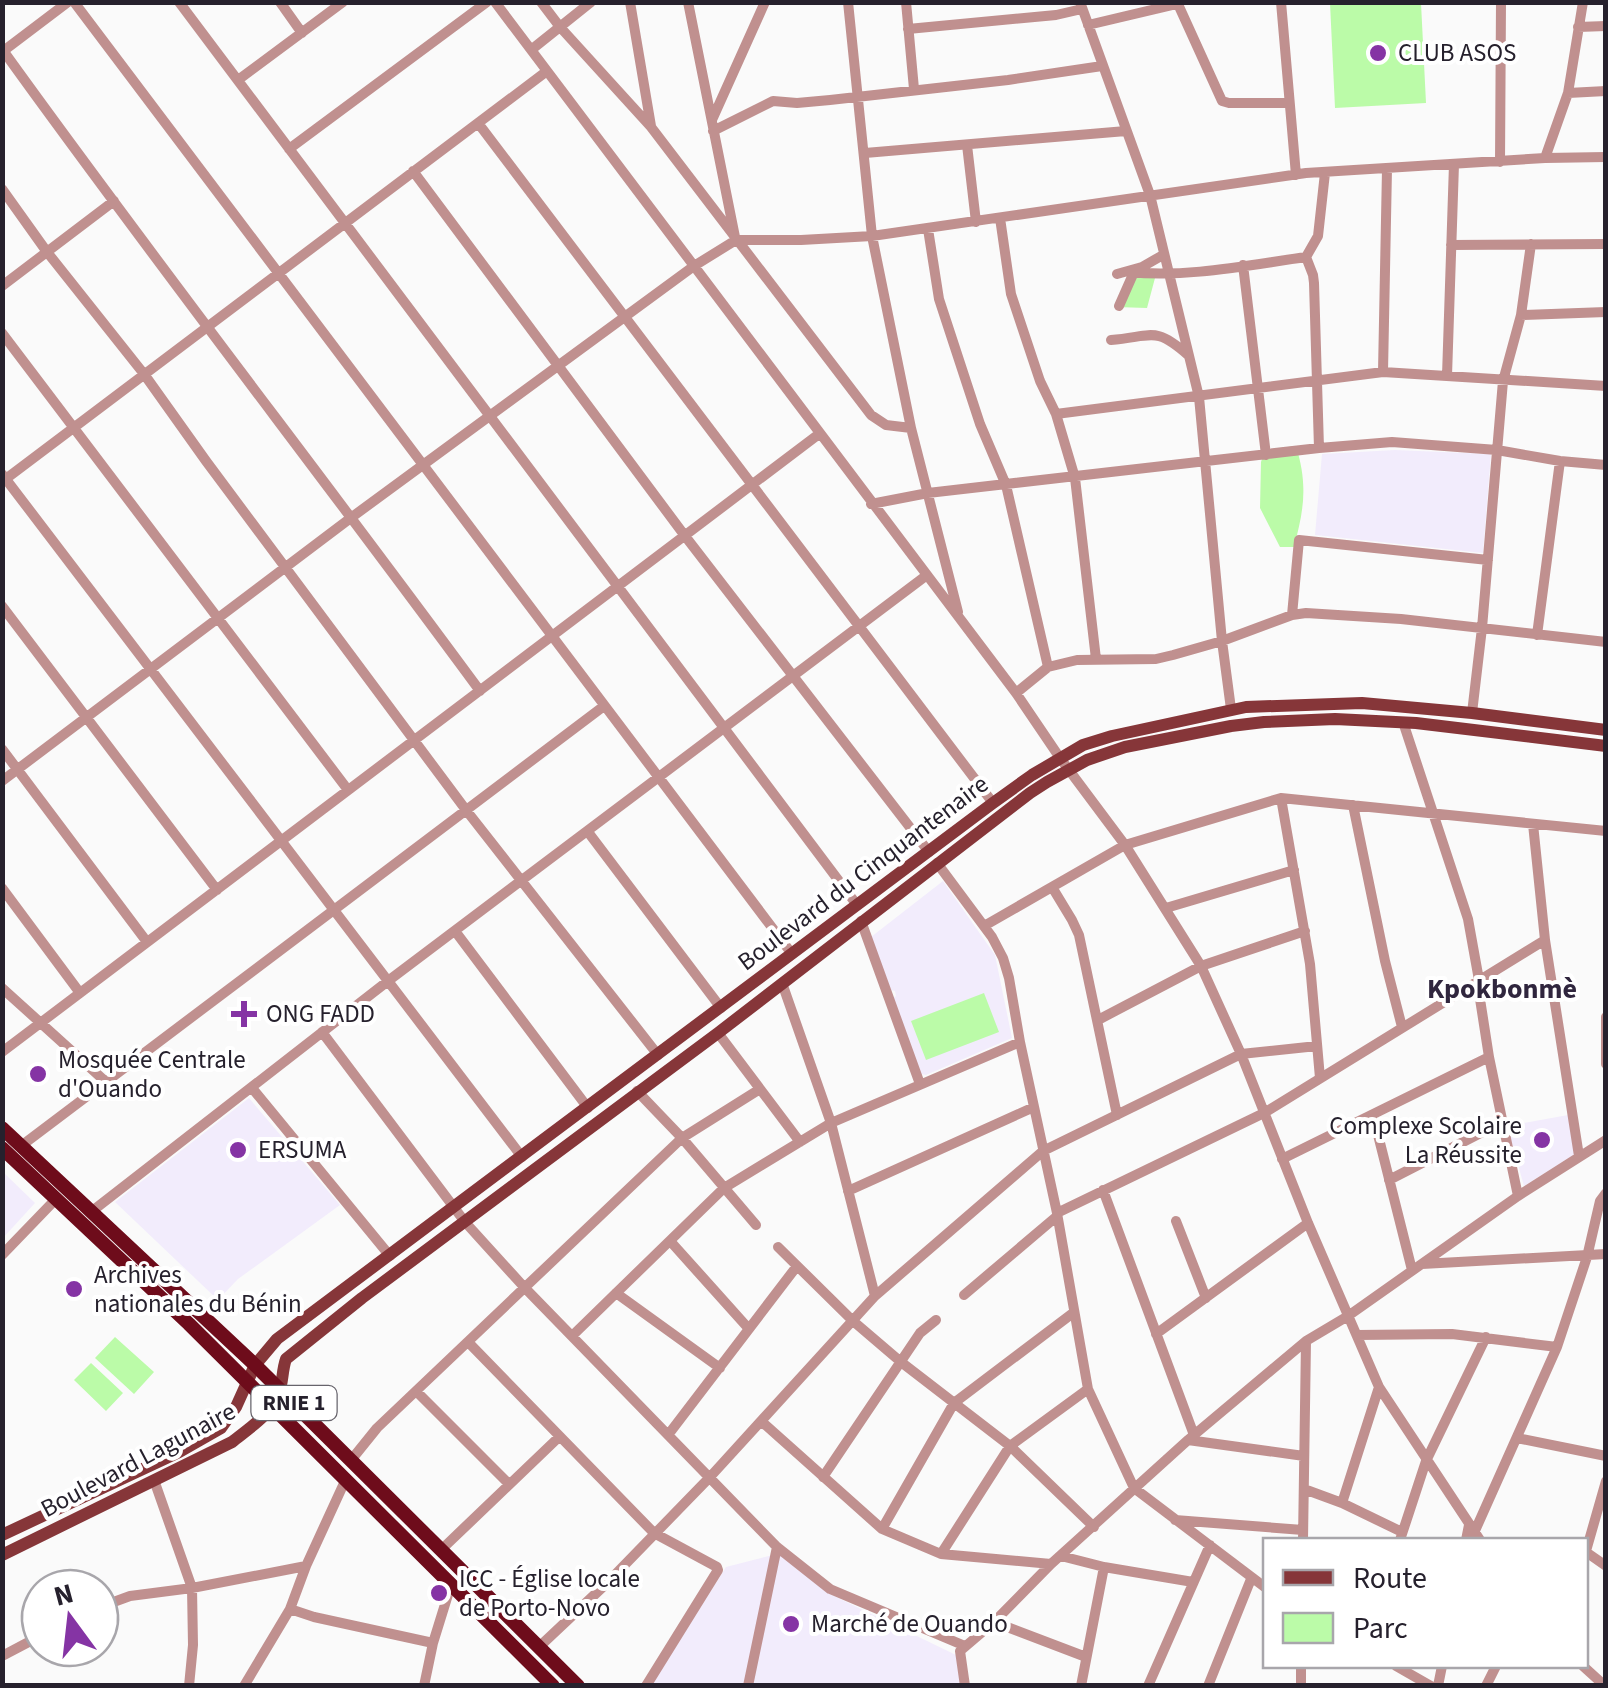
<svg xmlns="http://www.w3.org/2000/svg" width="1608" height="1688" viewBox="0 0 1608 1688" font-family="'Source Sans 3',sans-serif">
	<style>
		.built { fill: #f2ecfc }
		.green { fill: #bbfba8 }
		.lines { fill: none; stroke-linecap: round; stroke-linejoin: round }
		.minor { stroke: #c0908f; stroke-width: 10 }
		.major { stroke: #863639; stroke-width: 12 }
		.highway { stroke: #6e0c1b; stroke-width: 14 }
		.poi-dot { fill: #8534a4; stroke: #fff; stroke-width: 4 }
		.labels { text-anchor: middle; dominant-baseline: central; stroke-width: 8; stroke-linejoin: round; paint-order: stroke }
		.shield { fill: #fff; stroke: #67646c; stroke-width: 2.5 }
		.shield-label { font-size: 22px; font-weight: bold; fill: #26212d }
		.poi-label { font-size: 25px; fill: #26212d; stroke: #fff; text-anchor: start }
		.street-label { font-size: 25px; fill: #26212d; stroke: #fff }
		.neighbourhood-label { font-size: 28px; font-weight: bold; fill: #30263e; stroke: #fff }
	</style>
	<rect width="100%" height="100%" fill="#fafafa"/>
	<path class="built" d="M1395,450L1491,454L1483,553L1315,535L1322,454Z
		M943,881L995,955L1012,1038L926,1075L921,1074L893,998L896,996L895,991L891,990L871,937Z
		M249,1098L340,1205L238,1279L218,1300L115,1202Z
		M1568,1115L1575,1154L1524,1186L1507,1126Z
		M2,1171L35,1203L3,1238H2Z
		M780,1553L828,1593L956,1655L961,1686H651L726,1567Z"/>
	<path class="green" d="M1330,3H1421L1426,103L1335,108Z
		M1131,273L1155,278L1147,308L1116,307Z
		M1296,446C1308,485 1304,509 1294,547H1280L1260,508L1261,462L1265,450Z
		M984,993L999,1032L926,1060L911,1021Z
		M115,1337L154,1372L134,1394L95,1358Z
		M91,1363L123,1393L106,1411L74,1380Z"/>
	<g class="lines">
		<path class="minor" d="M74,2L792,954
			M179,2L857,905
			M280,2L302,33
			M495,2L1016,693L1060,758L1125,845L1201,966L1241,1054L1308,1223L1379,1387L1480,1540
			M541,2L560,27L651,127L871,415L886,425L911,428
			M630,2L651,126
			M688,2L735,237
			M848,2L872,236L911,428L958,612
			M906,2L914,89
			M1080,2L1150,195L1199,397L1222,641L1231,709
			M1177,2L1222,101L1229,103H1289
			M1281,2L1296,175
			M1088,25L1177,4
			M1578,27L1606,26
			M908,29L1056,15L1082,9
			M2,49C158,266 322,476 480,691
			M531,50L591,2
			M2,52L68,2
			M238,80L343,2
			M1568,93L1606,91
			M712,120L765,2
			M478,123L993,803
			M713,131L773,101L797,103L830,100L1008,80L1102,66
			M967,145L976,222
			M289,149L487,2
			M865,153L1126,131
			M1545,158L1568,93L1583,2
			M1500,162L1501,2
			M413,171L685,536L929,852
			M2,189L47,252L144,374L206,461L466,810L658,1055
			M1000,218L1011,294L1040,381L1056,414L1075,478L1096,659
			M928,229L939,299L980,424L1006,485L1048,667
			M1451,245L1606,244
			M1243,265L1266,455
			M1129,272C1188,278 1248,265 1306,257
			M1117,274L1142,267L1163,255
			M2,286L114,201
			M1119,306L1134,272
			M1521,315L1606,312
			M2,333L348,790
			M1111,340C1152,337 1154,325 1188,355
			M1383,372L1387,169
			M1447,376L1454,164
			M1056,414L1383,372L1606,386
			M1319,448L1314,283L1313,275L1306,257L1318,236L1325,173
			M2,474L522,1157
			M3,481L547,71
			M871,504L928,493L1319,448L1392,442L1497,450L1560,461L1606,465
			M2,606L217,890
			M1292,615L1299,540L1488,560
			M1537,635L1560,461
			M1016,693L1048,667L1077,660L1156,659L1173,655L1222,641L1292,615L1306,613L1401,619L1606,642
			M1472,713L1482,628L1503,381L1521,315L1531,244
			M1403,722L1468,919L1479,980L1480,999L1489,1057L1518,1196
			M2,749L147,942
			M2,781L352,517L694,266L736,240H801L872,236L1306,173L1545,158L1606,157
			M1281,798L1310,964L1320,1078
			M1353,805L1385,961L1402,1027
			M1533,824L1545,940L1579,1156
			M588,832L721,1008
			M937,863L992,937L1003,958L1009,978L1020,1042L1057,1213L1088,1389L1134,1488L1266,1588
			M1052,887L1072,920L1079,935L1117,1115
			M2,888L80,993
			M1166,908L1294,870
			M861,921L920,1084
			M984,926L1125,845L1281,798L1606,831
			M455,931L588,1108
			M782,983L831,1123L875,1296
			M2,988L106,1082
			M1606,1017V1064
			M1098,1020L1201,966L1305,931
			M322,1032L465,1222L524,1287L777,1547L830,1589L965,1646
			M718,1033L800,1142
			M2,1052L819,434
			M252,1088L390,1256
			M637,1091L682,1138L756,1225
			M1373,1115L1412,1270
			M21,1146L604,706
			M1282,1159L1489,1057
			M1389,1180L1502,1122
			M1103,1190L1194,1435
			M848,1191L1034,1107
			M91,1212L388,981L927,575
			M1057,1213L1264,1113L1545,940
			M1176,1221L1206,1298
			M671,1242L749,1329
			M778,1247L853,1321L901,1362L1010,1446L1094,1527
			M2,1255L55,1200
			M1422,1264L1606,1254
			M616,1293L720,1368
			M964,1295L1056,1217
			M1156,1334L1308,1223
			M1357,1335L1452,1334L1557,1347
			M572,1336L724,1188L831,1123L1020,1042
			M469,1343L654,1533L717,1567L718,1570L646,1686
			M417,1392L509,1484
			M761,1421L882,1529L941,1554L1051,1564
			M668,1435L797,1266
			M1517,1438L1606,1456
			M1188,1440L1304,1456
			M352,1459L377,1428L682,1138L760,1089
			M823,1477L920,1333L936,1320
			M154,1480L192,1588L193,1645L189,1686
			M1304,1489L1342,1503L1379,1387
			M1342,1503L1402,1532
			M1175,1520L1303,1530
			M882,1529L954,1403L1073,1313
			M1474,1533L1557,1347L1587,1257L1600,1201L1606,1193
			M1303,1540L1306,1341
			M1400,1540L1426,1461L1486,1337
			M1466,1540L1469,1525
			M442,1549L559,1437
			M1586,1551L1606,1481
			M1586,1552L1606,1566
			M941,1554L1010,1446L1088,1389
			M1061,1556L1104,1567L1193,1582
			M100,1607L130,1596L192,1588L306,1566
			M290,1609L314,1617L433,1643
			M994,1622L1086,1657
			M539,1647L607,1583L710,1477L875,1296L1043,1151L1241,1054L1317,1046
			M2,1656L40,1636
			M1396,1666L1431,1686
			M1583,1666L1605,1686
			M244,1686L290,1609L306,1566L345,1481
			M424,1686L433,1643L451,1585
			M748,1686L777,1547
			M965,1686L960,1651L994,1622L1051,1564L1188,1440L1306,1341L1348,1316L1518,1196L1606,1140
			M1081,1686L1104,1567
			M1148,1686L1210,1545
			M1208,1686L1251,1579
			M1301,1686V1666
			M1438,1686L1442,1666
			M1486,1686L1496,1666"/>
		<path class="major" d="M2,1535L179,1452L221,1428L236,1407L255,1365L277,1339L993,803L1032,775L1083,745L1112,736L1246,707L1362,703L1472,713L1606,730
			M2,1555L232,1442C248,1429 273,1413 279,1393C283,1382 282,1370 286,1359L362,1298L718,1033L1030,793L1047,782L1087,760L1125,747L1231,726L1264,722L1335,719L1416,723L1606,746"/>
		<path class="highway" d="M2,1128L255,1365L578,1686
			M2,1148L189,1324L553,1686"/>
	</g>
	<g class="poi-dot">
		<circle cx="1378" cy="53" r="10"/>
		<path d="M239 999h10v10h10v10h-10v10h-10v-10h-10v-10h10z"/>
		<circle cx="38" cy="1074" r="10"/>
		<circle cx="1542" cy="1140" r="10"/>
		<circle cx="238" cy="1150" r="10"/>
		<circle cx="74" cy="1289" r="10"/>
		<circle cx="439" cy="1593" r="10"/>
		<circle cx="791" cy="1624" r="10"/>
	</g>
	<g class="labels">
		<rect class="shield" x="251.5" y="1386" width="85" height="34" rx="8"/>
		<g class="shield-label">
			<text x="294" y="1403">RNIE 1</text>
		</g>
		<g class="poi-label">
			<text x="1398" y="53">CLUB ASOS</text>
			<text x="266" y="1014">ONG FADD</text>
			<text x="58" y="1060">Mosquée Centrale<tspan x="58" dy="29">d'Ouando</tspan></text>
			<text x="1522" y="1126" text-anchor="end">Complexe Scolaire<tspan x="1522" dy="29">La Réussite</tspan></text>
			<text x="258" y="1150">ERSUMA</text>
			<text x="94" y="1275">Archives<tspan x="94" dy="29">nationales du Bénin</tspan></text>
			<text x="459" y="1579">ICC - Église locale<tspan x="459" dy="29">de Porto-Novo</tspan></text>
			<text x="811" y="1624">Marché de Ouando</text>
		</g>
		<g class="street-label">
			<text transform="translate(863 873) rotate(-37)">Boulevard du Cinquantenaire</text>
			<text transform="translate(138 1460) rotate(-28)">Boulevard Lagunaire</text>
		</g>
		<g class="neighbourhood-label">
			<text x="1502" y="989">Kpokbonmè</text>
		</g>
	</g>
	<rect width="1608" height="1688" fill="none" stroke="#26212d" stroke-width="10"/>
	<rect x="1263" y="1538" width="325" height="130" fill="#ffffff" stroke="#a8a6ab" stroke-width="2.5"/>
	<rect x="1283" y="1570" width="50" height="15" fill="#863639" stroke="#a8a6ab" stroke-width="2.5"/>
	<text x="1353" y="1588" font-size="30" fill="#26212d">Route</text>
	<rect x="1283" y="1613" width="50" height="30" fill="#bbfba8" stroke="#a8a6ab" stroke-width="2.5"/>
	<text x="1353" y="1638" font-size="30" fill="#26212d">Parc</text>
	<g transform="translate(70 1618) rotate(345)"><circle r="48" fill="#ffffff" stroke="#a8a6ab" stroke-width="2.5"/>
	<path d="M0-8L18 38L0 25L-18 38Z" fill="#8534a4"/>
	<text y="-15" font-size="28" font-weight="bold" text-anchor="middle" fill="#26212d">N</text>
	</g>
</svg>
